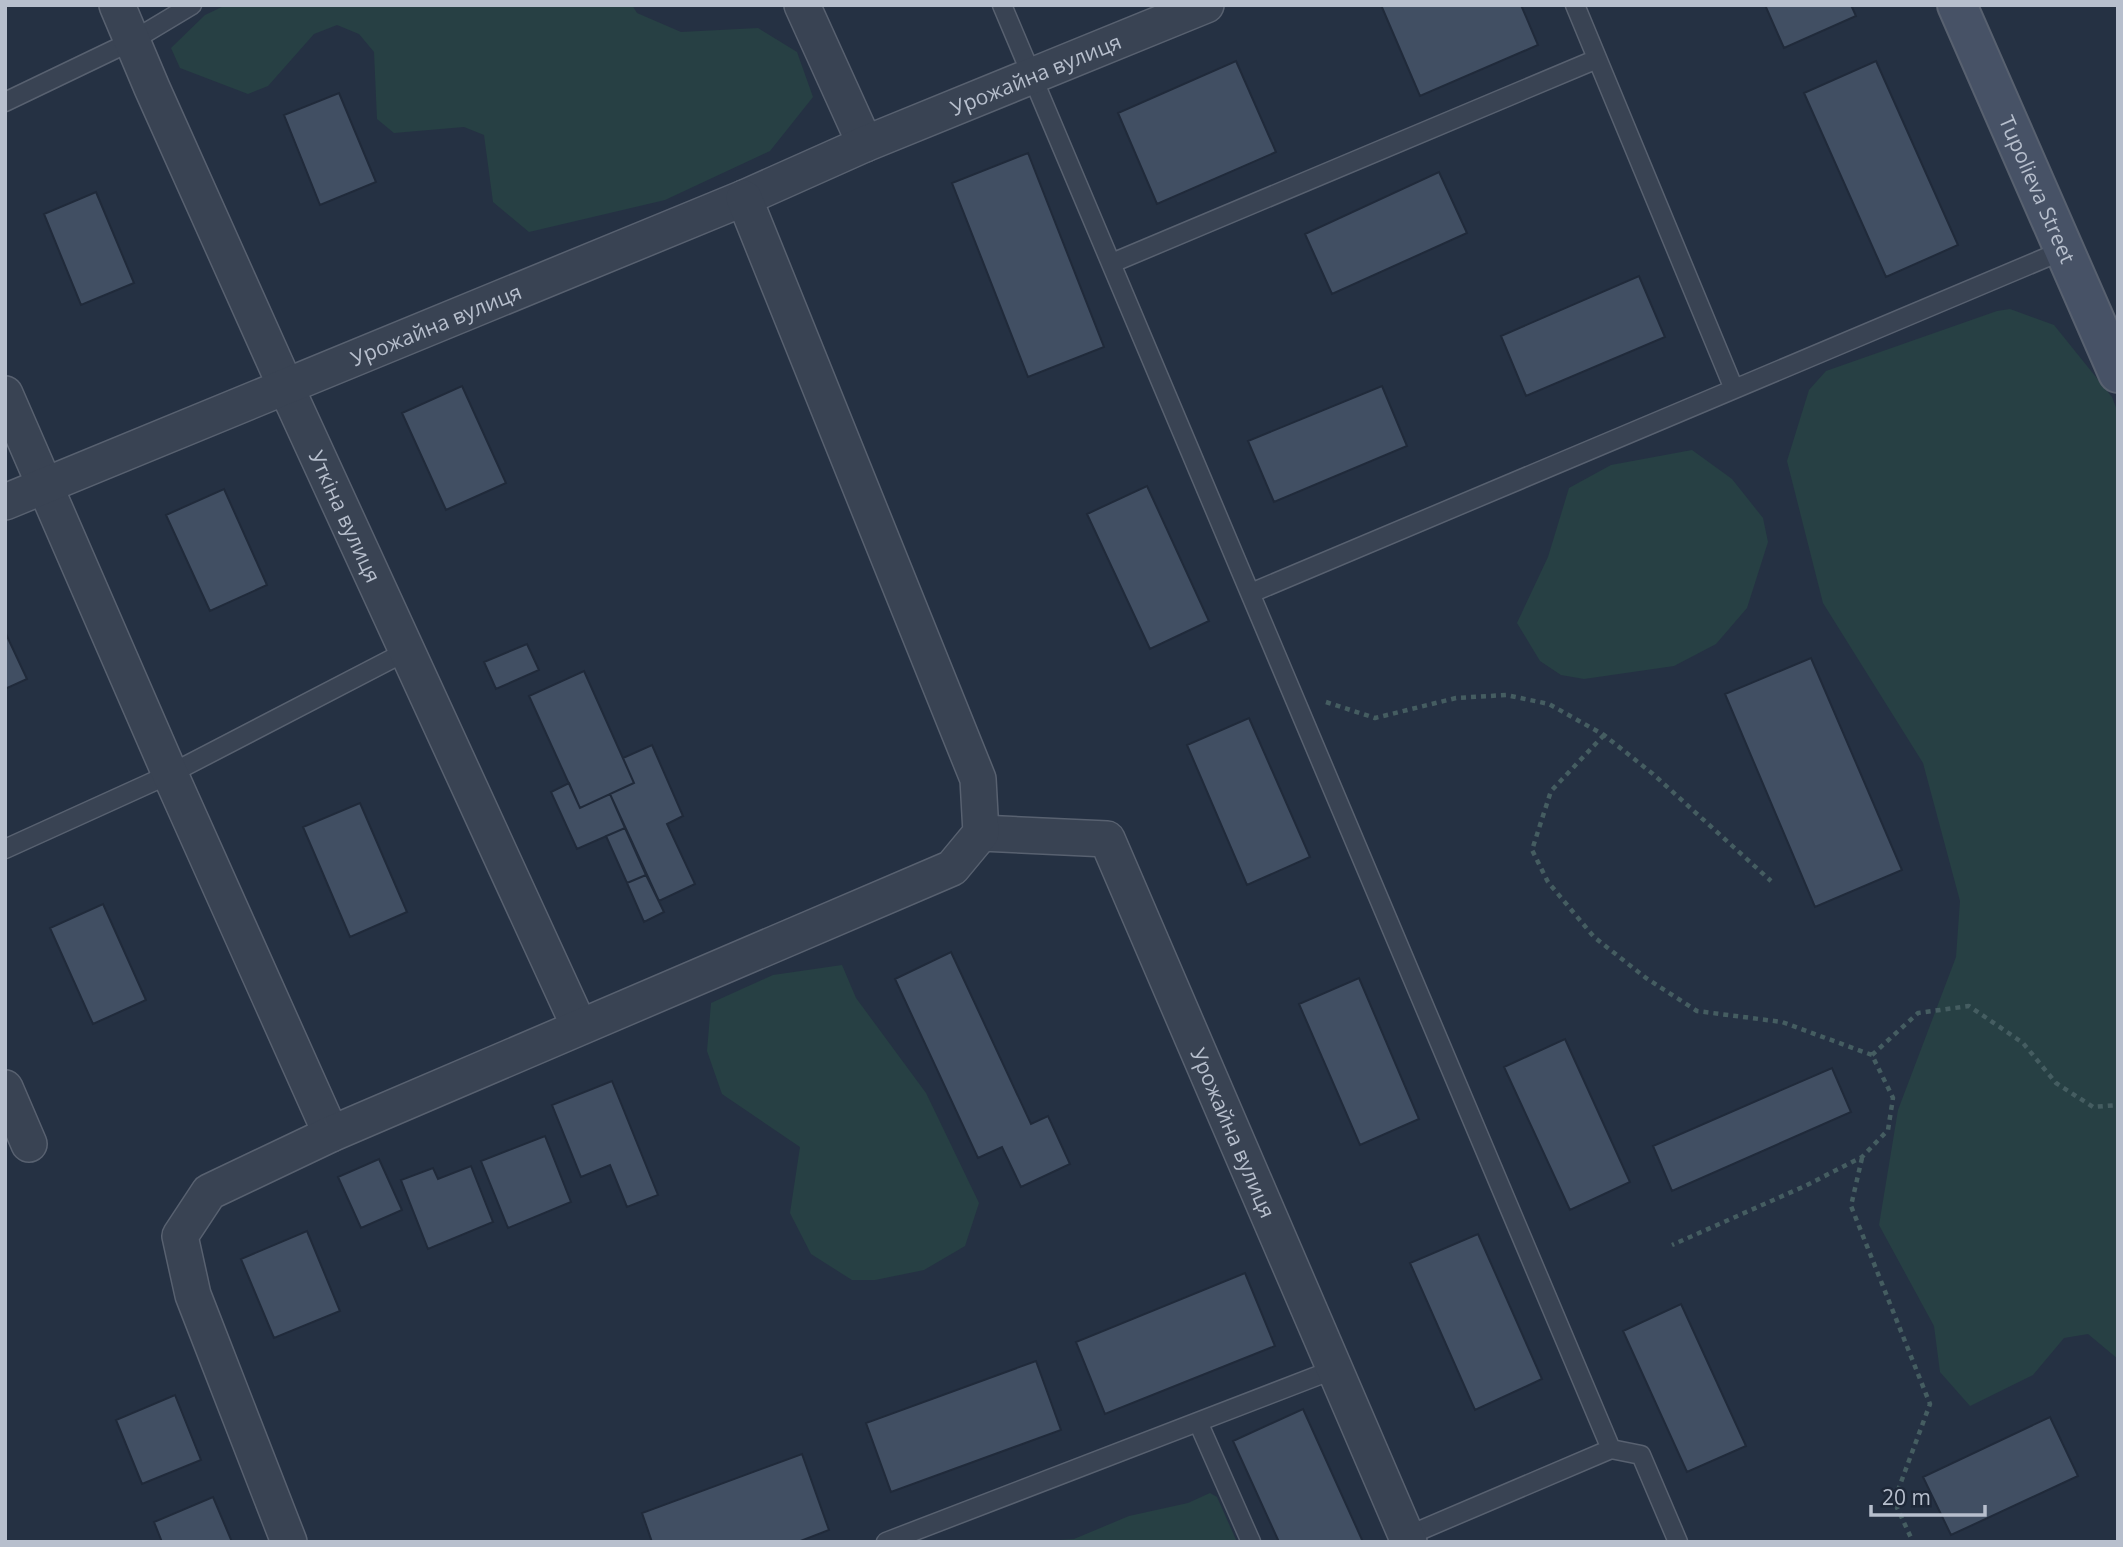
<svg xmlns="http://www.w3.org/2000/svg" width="2123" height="1547" viewBox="0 0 2123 1547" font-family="'Open Sans',sans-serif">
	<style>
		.green { fill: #274044 }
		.building { fill: #414f63; stroke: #202a3a; stroke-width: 2 }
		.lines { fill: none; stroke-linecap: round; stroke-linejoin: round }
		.lane-casing { stroke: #586170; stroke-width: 21 }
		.street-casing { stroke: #586170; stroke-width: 38 }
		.secondary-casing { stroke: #586170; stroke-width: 42 }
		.path { stroke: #455d61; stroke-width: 4.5; stroke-dasharray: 5 5; stroke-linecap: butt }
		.lane { stroke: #394353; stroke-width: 18 }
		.street { stroke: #394353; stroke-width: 35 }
		.secondary { stroke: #475266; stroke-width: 38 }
		.labels { text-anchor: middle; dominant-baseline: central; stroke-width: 6; stroke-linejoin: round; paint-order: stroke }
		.street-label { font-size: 21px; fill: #b7bfcd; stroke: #1e2838 }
	</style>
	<rect width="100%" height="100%" fill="#253143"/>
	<path class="green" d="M226,5H632L637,13L681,32L758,28L797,52L813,97L770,151L665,200L529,232L493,202L484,135L464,127L394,133L377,119L374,52L359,34L337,25L314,34L268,86L248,94L180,68L171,48L205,15Z
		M2010,309L2054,325L2112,397L2118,413V1359L2088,1334L2064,1338L2033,1375L1970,1406L1940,1372L1934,1326L1879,1225L1898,1110L1956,957L1960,901L1923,763L1823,603L1787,461L1809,390L1826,371L1997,311Z
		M1692,450L1732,479L1763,518L1768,542L1747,608L1716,644L1674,666L1584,679L1561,675L1540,661L1517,623L1548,557L1569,488L1611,465Z
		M842,965L856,998L926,1093L979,1203L965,1246L924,1270L875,1280H852L811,1254L790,1213L800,1147L722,1094L707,1051L711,1003L773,975Z
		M1210,1493L1217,1497L1237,1542H1032L1074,1539L1129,1516L1188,1503Z"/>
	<path class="building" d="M1381,5H1521L1538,45L1420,96Z
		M1765,5H1851L1856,16L1784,48Z
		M1236,61L1276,152L1157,204L1118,113Z
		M1876,61L1958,245L1886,277L1804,93Z
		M339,93L376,182L320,205L284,115Z
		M1028,153L1104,347L1028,377L952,183Z
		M1439,172L1467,233L1332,294L1305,234Z
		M96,192L134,283L81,305L44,214Z
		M1639,276L1665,337L1526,396L1501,336Z
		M462,386L506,483L446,510L402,413Z
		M1382,386L1407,446L1274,502L1248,441Z
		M1147,486L1209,621L1150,649L1087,514Z
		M224,489L267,585L210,611L166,515Z
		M5,632L27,679L5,689Z
		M527,644L539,670L496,689L484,662Z
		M1811,658L1902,870L1815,907L1725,694Z
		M584,671L634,783L580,808L529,696Z
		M1249,718L1310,857L1247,885L1187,745Z
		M652,745L683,816L667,824L695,884L659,901L610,794L634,783L623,758Z
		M569,783L580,808L610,794L625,828L577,849L551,792Z
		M360,803L407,912L350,937L303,827Z
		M625,828L646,875L627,883L606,836Z
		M646,875L664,912L644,922L627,883Z
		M103,904L146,1000L93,1024L50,928Z
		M951,952L1031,1124L1048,1116L1070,1164L1021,1187L1002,1147L978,1158L895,979Z
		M1359,978L1419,1119L1360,1145L1299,1004Z
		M1565,1039L1630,1182L1570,1210L1504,1067Z
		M1832,1068L1851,1112L1672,1191L1653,1146Z
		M612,1081L658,1195L627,1207L610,1165L581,1177L552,1105Z
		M545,1136L571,1202L508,1228L481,1161Z
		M379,1159L402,1210L361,1228L338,1177Z
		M471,1166L493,1222L428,1249L401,1180L433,1168L438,1179Z
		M307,1231L340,1311L274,1338L241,1259Z
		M1478,1234L1542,1379L1475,1410L1410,1263Z
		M1245,1273L1275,1346L1105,1414L1076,1342Z
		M1681,1304L1746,1446L1687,1472L1623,1331Z
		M1036,1361L1061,1430L891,1492L866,1423Z
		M175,1395L201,1460L142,1484L116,1420Z
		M1303,1409L1363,1542H1279L1233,1441Z
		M2050,1417L2078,1476L1951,1535L1923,1477Z
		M802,1454L829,1530L798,1542H652L642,1513Z
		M213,1497L232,1542H162L154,1522Z"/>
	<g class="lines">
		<defs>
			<path id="lane" d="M1002,5L1611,1449L1407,1536
				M1575,5L1734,389
				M5,102L132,41L192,5
				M1112,263L1597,59
				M1251,593L2064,250
				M5,849L170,774L407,651
				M1198,1422L1251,1542
				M1611,1449L1641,1455L1678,1542
				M886,1542L1335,1369"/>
			<g id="street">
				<path id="s1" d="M117,5L152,88L285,385L579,1026"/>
				<path d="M802,5L865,144"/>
				<path d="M5,394L170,774L331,1134"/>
				<path id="s2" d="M5,502L744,198L865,144L1206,5"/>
				<path id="s3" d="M981,833L1107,839L1409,1542"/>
				<path d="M5,1088L29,1144"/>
				<path d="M289,1542L193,1295L180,1236L209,1192L331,1134L952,868L981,833L978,779L744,198"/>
			</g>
			<g id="secondary">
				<path id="s4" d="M1957,5L2118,373"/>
			</g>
		</defs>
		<use href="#lane" class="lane-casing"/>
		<use href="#street" class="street-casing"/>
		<use href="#secondary" class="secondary-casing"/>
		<path class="path" d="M1326,702L1375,718L1456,698L1506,695L1549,704L1604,735L1653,774L1771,881
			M1604,735L1551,791L1532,850L1548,882L1594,937L1646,978L1697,1011L1782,1022L1872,1055L1893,1098L1888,1130L1862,1157L1805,1186L1672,1245
			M1872,1055L1918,1013L1969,1006L2023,1043L2056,1083L2093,1107L2118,1105
			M1862,1158L1851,1206L1930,1404L1894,1501L1913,1542"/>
		<use href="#lane" class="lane"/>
		<use href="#street" class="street"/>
		<use href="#secondary" class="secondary"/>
	</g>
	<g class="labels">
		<g class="street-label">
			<text stroke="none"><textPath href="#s2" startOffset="1116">Урожайна вулиця</textPath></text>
			<text stroke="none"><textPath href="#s4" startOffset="201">Tupolieva Street</textPath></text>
			<text stroke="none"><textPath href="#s2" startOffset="466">Урожайна вулиця</textPath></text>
			<text stroke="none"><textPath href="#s1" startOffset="560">Уткiна вулиця</textPath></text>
			<text stroke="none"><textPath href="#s3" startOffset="446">Урожайна вулиця</textPath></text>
		</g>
	</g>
	<rect width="2123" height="1547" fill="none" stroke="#b7bfcd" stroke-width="14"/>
	<path d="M1871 1505v10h114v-10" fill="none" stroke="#b7bfcd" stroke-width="3.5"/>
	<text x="1882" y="1505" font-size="21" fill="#b7bfcd" stroke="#1e2838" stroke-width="5" paint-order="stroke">20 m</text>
</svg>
